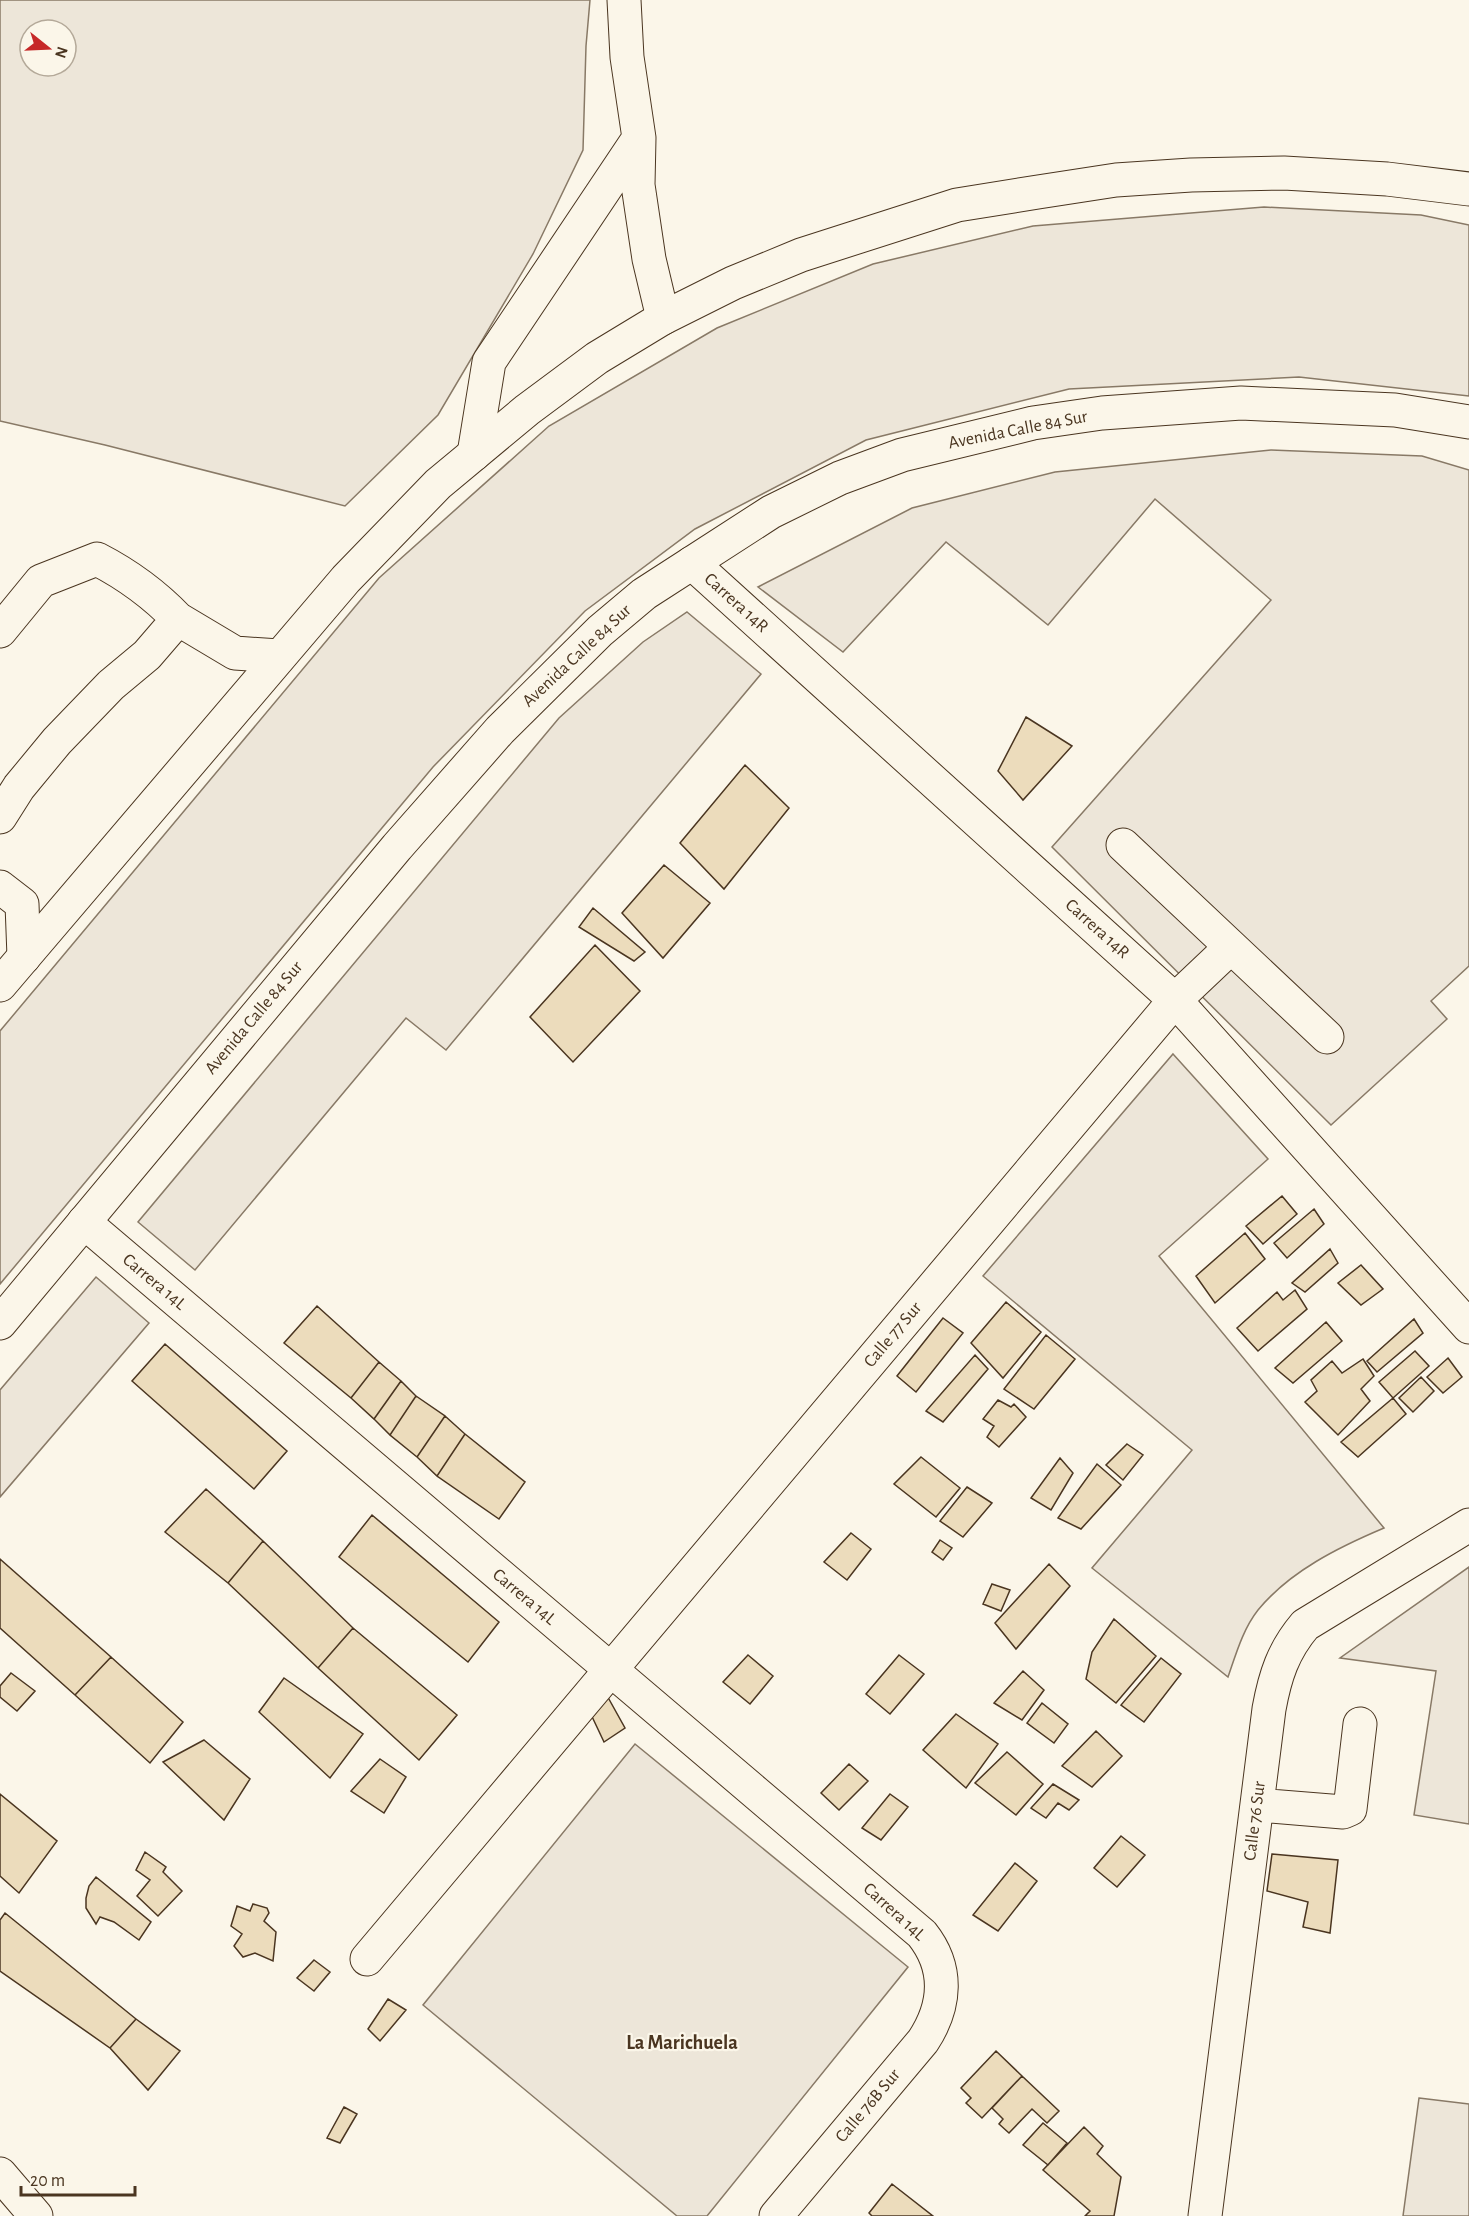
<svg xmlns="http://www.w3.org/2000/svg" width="1469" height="2216" viewBox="0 0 1469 2216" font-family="'Alegreya Sans',sans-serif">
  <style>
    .green { fill: #ede6d9; stroke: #887966; stroke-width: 1.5; fill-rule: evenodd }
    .building { fill: #ecdcbc; stroke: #4a3520; stroke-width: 1.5 }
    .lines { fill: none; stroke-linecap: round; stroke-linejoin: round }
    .minor-casing { stroke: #4a3520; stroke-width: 35 }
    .highway-casing { stroke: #4a3520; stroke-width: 35 }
    .minor { stroke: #fbf6e9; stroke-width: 33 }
    .highway { stroke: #fbf6e9; stroke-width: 33 }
    .labels { text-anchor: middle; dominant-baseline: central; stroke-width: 4.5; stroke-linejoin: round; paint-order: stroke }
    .street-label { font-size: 18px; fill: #4a3520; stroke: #fbf6e9 }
    .neighbourhood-label { font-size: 20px; font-weight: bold; fill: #4a3520; stroke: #fbf6e9 }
  </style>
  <rect width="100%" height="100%" fill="#fbf6e9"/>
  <path class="green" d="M 0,0 L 590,0 L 586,46 L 583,150 L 533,254 L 438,415 L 345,506 L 105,445 L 0,421 ZM 30,30 L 66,30 L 66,66 L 30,66 Z
    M 1264,207 L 1421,215 L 1469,225 L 1469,396 L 1299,377 L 1069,389 L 866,440 L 695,529 L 585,611 L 433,767 L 0,1284 L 0,1031 L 379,578 L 549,426 L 717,328 L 873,264 L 1033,226 Z
    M 1271,450 L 1422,456 L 1469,470 L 1469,966 L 1431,1001 L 1447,1019 L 1331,1125 L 1052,847 L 1271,600 L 1155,499 L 1048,625 L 946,542 L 843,652 L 758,587 L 912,508 L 1055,472 Z
    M 687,612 L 761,674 L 446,1050 L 406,1018 L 195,1270 L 138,1222 L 559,718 L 643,642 Z
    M 1173,1054 L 1268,1159 L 1159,1256 L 1384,1528 C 1339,1547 1290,1571 1258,1610 C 1243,1629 1236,1654 1228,1677 L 1092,1568 L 1192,1450 L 983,1276 Z
    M 96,1277 L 149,1323 L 0,1497 L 0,1390 Z
    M 1469,1567 L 1469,1824 L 1414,1815 L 1436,1671 L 1340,1658 Z
    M 635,1744 L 908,1967 L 707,2216 L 677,2216 L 423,2005 Z
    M 1419,2098 L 1469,2104 L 1469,2216 L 1403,2216 Z"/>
  <path class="building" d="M 1026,717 L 1072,746 L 1023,800 L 998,771 Z
    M 745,765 L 789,808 L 724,889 L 680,843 Z
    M 664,865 L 710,903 L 663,958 L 622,913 Z
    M 593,908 L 645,952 L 634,961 L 579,927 Z
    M 595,945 L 640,991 L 573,1062 L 530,1017 Z
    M 1282,1196 L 1297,1214 L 1263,1244 L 1246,1226 Z
    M 1314,1209 L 1324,1224 L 1287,1258 L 1274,1243 Z
    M 1245,1233 L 1265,1259 L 1215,1303 L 1196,1276 Z
    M 1330,1249 L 1338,1263 L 1305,1292 L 1292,1283 Z
    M 1361,1265 L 1383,1289 L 1361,1305 L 1338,1283 Z
    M 1295,1290 L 1307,1309 L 1258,1351 L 1237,1328 L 1277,1292 L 1283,1300 Z
    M 1006,1302 L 1041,1332 L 1003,1378 L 971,1343 Z
    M 317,1306 L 379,1362 L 351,1398 L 284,1343 Z
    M 943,1318 L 963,1333 L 916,1392 L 897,1376 Z
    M 1414,1319 L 1423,1333 L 1377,1372 L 1367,1361 Z
    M 1326,1322 L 1342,1341 L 1293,1383 L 1275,1368 Z
    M 1046,1335 L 1075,1359 L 1034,1409 L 1004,1389 Z
    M 165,1344 L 287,1451 L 254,1489 L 132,1381 Z
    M 1415,1351 L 1429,1366 L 1393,1398 L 1379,1382 Z
    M 975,1355 L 988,1369 L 943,1422 L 926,1411 Z
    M 1448,1358 L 1462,1377 L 1443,1393 L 1427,1377 Z
    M 1363,1359 L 1374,1376 L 1361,1389 L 1370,1401 L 1338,1435 L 1305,1402 L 1317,1391 L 1311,1380 L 1332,1361 L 1342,1373 Z
    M 379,1362 L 401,1381 L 374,1419 L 351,1398 Z
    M 1421,1377 L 1434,1391 L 1413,1412 L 1399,1398 Z
    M 401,1381 L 416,1396 L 390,1435 L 374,1419 Z
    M 416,1396 L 445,1416 L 417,1457 L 390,1435 Z
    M 1393,1398 L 1406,1414 L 1358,1457 L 1341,1442 Z
    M 998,1400 L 1011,1407 L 1014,1404 L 1026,1417 L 999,1447 L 987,1437 L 994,1426 L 983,1419 Z
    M 445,1416 L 465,1434 L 437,1476 L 417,1457 Z
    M 465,1434 L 525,1482 L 499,1519 L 437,1476 Z
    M 1127,1444 L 1143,1455 L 1123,1480 L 1106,1465 Z
    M 921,1457 L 960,1488 L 936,1517 L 894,1484 Z
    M 1060,1458 L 1073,1473 L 1051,1510 L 1031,1498 Z
    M 1097,1464 L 1121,1485 L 1081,1529 L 1058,1518 Z
    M 967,1487 L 992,1503 L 963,1537 L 940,1521 Z
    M 206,1489 L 263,1541 L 228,1583 L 165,1532 Z
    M 372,1515 L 499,1622 L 468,1662 L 339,1557 Z
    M 851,1533 L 871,1549 L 847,1580 L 824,1562 Z
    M 940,1540 L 952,1548 L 943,1560 L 932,1552 Z
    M 263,1541 L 353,1628 L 318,1668 L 228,1583 Z
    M 0,1559 L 111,1657 L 75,1695 L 0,1628 Z
    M 1049,1564 L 1070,1586 L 1016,1649 L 995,1623 Z
    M 992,1584 L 1010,1590 L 1001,1611 L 983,1604 Z
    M 1114,1619 L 1156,1656 L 1116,1703 L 1086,1679 L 1092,1652 Z
    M 353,1628 L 457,1715 L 419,1760 L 318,1668 Z
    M 748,1655 L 773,1676 L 750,1704 L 723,1682 Z
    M 899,1655 L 924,1674 L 890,1714 L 866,1694 Z
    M 111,1657 L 183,1722 L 150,1763 L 75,1695 Z
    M 1161,1658 L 1181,1674 L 1144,1722 L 1121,1705 Z
    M 1023,1671 L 1044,1690 L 1022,1720 L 994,1703 Z
    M 11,1673 L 35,1691 L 17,1711 L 0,1697 L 0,1686 Z
    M 284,1678 L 363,1734 L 330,1778 L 259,1712 Z
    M 605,1692 L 625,1728 L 604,1742 L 587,1706 Z
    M 1042,1703 L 1068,1724 L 1054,1743 L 1027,1723 Z
    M 956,1714 L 998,1744 L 966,1788 L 923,1750 Z
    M 1096,1731 L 1122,1756 L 1092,1787 L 1062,1766 Z
    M 204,1740 L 250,1779 L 224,1820 L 163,1762 Z
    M 1007,1752 L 1043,1784 L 1016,1815 L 975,1783 Z
    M 380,1759 L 406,1777 L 384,1813 L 351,1791 Z
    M 849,1764 L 868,1781 L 839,1810 L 821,1793 Z
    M 1053,1784 L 1079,1800 L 1069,1810 L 1058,1803 L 1046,1818 L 1031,1808 Z
    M 0,1794 L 57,1841 L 19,1893 L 0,1876 Z
    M 890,1794 L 908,1807 L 881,1840 L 862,1828 Z
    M 1121,1836 L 1145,1855 L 1117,1887 L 1094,1868 Z
    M 145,1852 L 166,1867 L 163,1872 L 182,1891 L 158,1916 L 137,1896 L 150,1880 L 136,1870 Z
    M 1272,1854 L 1338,1860 L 1330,1933 L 1303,1927 L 1308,1902 L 1267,1891 Z
    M 1015,1863 L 1037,1881 L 998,1931 L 973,1915 Z
    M 96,1877 L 151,1922 L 139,1940 L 114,1922 L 100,1917 L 96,1924 L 86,1908 L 86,1898 L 89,1886 Z
    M 253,1904 L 267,1908 L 269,1913 L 264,1921 L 276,1932 L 273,1961 L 255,1953 L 243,1957 L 234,1946 L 242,1934 L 231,1926 L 237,1906 L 250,1911 Z
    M 5,1913 L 136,2019 L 110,2048 L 0,1971 L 0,1920 Z
    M 314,1960 L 330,1972 L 314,1991 L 297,1978 Z
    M 388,1999 L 406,2010 L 380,2041 L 368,2029 Z
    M 136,2019 L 180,2051 L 148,2090 L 110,2048 Z
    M 996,2051 L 1022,2076 L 982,2118 L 966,2103 L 971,2098 L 961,2088 Z
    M 1022,2076 L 1059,2111 L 1047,2123 L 1032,2109 L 1009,2133 L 999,2124 L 1003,2119 L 992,2108 Z
    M 344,2107 L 357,2114 L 340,2143 L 327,2138 Z
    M 1043,2123 L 1067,2143 L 1048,2165 L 1023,2145 Z
    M 1084,2127 L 1103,2146 L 1097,2154 L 1121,2177 L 1114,2216 L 1085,2216 L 1090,2211 L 1043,2170 Z
    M 892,2184 L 933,2216 L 872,2216 L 869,2213 Z"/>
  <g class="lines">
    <g class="minor-casing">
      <path id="minor" d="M 624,0 L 627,57 L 639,138 L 638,185 L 649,259 L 663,318
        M 474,454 L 489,362 L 639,138
        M 692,563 L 1175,1000 L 1469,1327
        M 0,631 L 41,581 L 97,559 C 128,575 154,594 178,619
        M 0,817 L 19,787 L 57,741 L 111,685 L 147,655 L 178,619 L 235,653 L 279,656
        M 1123,845 L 1327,1037
        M 0,887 L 22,904 L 24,957
        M 84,1222 L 922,1934 C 949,1968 946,2006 923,2041 L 776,2216
        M 1257,1805 L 1343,1812 L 1350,1809 L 1360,1724
        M 367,1959 L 1175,1000 L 1231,947
        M 0,2174 L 36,2216
        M 1205,2216 L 1269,1709 C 1275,1676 1283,1651 1305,1625 L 1469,1525"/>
    </g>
    <g class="highway-casing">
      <path id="highway" d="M 0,985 L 346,579 L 438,484 L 527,410 L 597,358 L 663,318 L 733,283 L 801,255 L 957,205 L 1038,192 L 1116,180 L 1191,175 L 1284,173 L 1387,179 L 1469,189
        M 0,1323 L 397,847 L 500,730 L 600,631 L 644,594 L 771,512 L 840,478 L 902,455 L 1033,423 L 1102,413 L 1241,403 L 1395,410 L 1469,422"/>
    </g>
    <use href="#minor" class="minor"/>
    <use href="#highway" class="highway"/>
  </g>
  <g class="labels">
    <g class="street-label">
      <text transform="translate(1018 430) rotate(-11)">Avenida Calle 84 Sur</text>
      <text transform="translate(736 603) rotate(42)">Carrera 14R</text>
      <text transform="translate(577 656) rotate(-43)">Avenida Calle 84 Sur</text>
      <text transform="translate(1097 929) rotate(42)">Carrera 14R</text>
      <text transform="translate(254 1018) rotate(-50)">Avenida Calle 84 Sur</text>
      <text transform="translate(154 1282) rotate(40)">Carrera 14L</text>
      <text transform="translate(893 1335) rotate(-50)">Calle 77 Sur</text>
      <text transform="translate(524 1597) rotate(40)">Carrera 14L</text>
      <text transform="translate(1255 1821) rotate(-83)">Calle 76 Sur</text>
      <text transform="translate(894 1912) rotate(42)">Carrera 14L</text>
      <text transform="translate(868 2106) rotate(-50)">Calle 76B Sur</text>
    </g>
    <g class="neighbourhood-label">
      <text x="682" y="2043">La Marichuela</text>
    </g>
  </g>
  <g transform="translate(48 48) rotate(108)"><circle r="28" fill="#fbf6e9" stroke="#b4a999" stroke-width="1.5"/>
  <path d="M0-4.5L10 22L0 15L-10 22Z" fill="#c62828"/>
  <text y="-9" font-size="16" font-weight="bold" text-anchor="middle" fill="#4a3520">N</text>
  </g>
  <path d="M21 2186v9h114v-9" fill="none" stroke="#4a3520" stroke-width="3"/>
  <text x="30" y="2186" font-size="18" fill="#4a3520" stroke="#fbf6e9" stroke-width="4.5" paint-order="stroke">20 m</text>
</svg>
